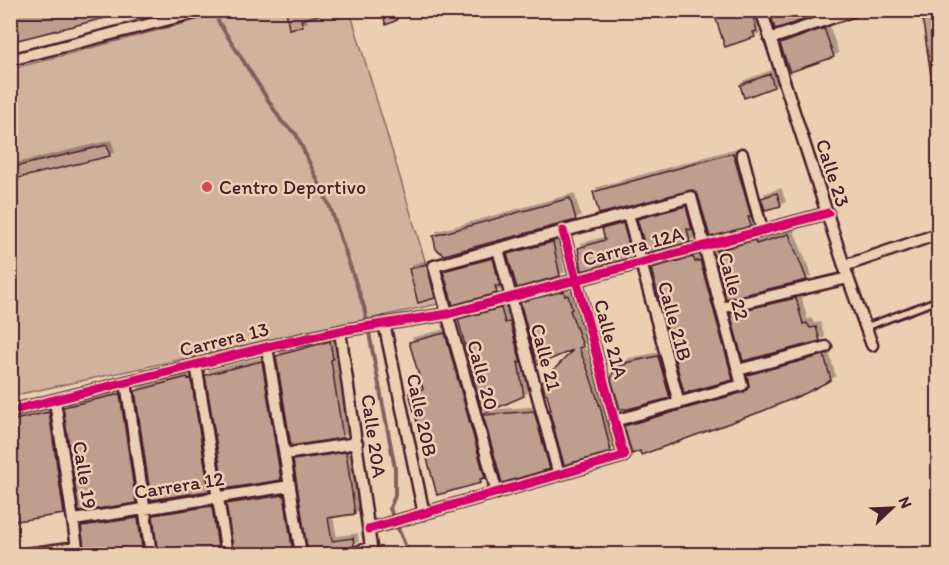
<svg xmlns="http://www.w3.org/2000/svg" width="949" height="565" viewBox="0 0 949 565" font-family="Itim,sans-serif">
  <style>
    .green { fill: #d0b39c; stroke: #8d6964; stroke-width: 1.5 }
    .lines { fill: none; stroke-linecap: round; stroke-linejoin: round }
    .stream { stroke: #845f5c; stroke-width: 4 }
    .building { fill: #be9e8d; stroke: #4a1f2b; stroke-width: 1.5; filter: url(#shadow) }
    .lane-casing { stroke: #4a1f2b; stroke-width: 10 }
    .street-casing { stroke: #4a1f2b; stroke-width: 15 }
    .lane { stroke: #ebcfb2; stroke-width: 5 }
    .street { stroke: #ebcfb2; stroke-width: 10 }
    .cycleway-casing { stroke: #ebcfb2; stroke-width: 13 }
    .cycleway { stroke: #d6006c; stroke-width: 9 }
    .poi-dot { fill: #d1495b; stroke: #ebcfb2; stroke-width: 2 }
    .labels { text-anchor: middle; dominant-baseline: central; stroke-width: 5; stroke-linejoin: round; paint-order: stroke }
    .street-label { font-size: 20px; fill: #4a1f2b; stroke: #ebcfb2 }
    .poi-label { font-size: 20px; fill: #4a1f2b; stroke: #ebcfb2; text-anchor: start }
  </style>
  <defs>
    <filter id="shadow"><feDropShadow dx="4" dy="-4" stdDeviation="0" flood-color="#0004"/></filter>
  </defs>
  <rect width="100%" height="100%" fill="#ebcfb2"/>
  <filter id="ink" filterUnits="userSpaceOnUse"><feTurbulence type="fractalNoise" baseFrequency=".0167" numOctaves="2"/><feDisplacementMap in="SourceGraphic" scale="12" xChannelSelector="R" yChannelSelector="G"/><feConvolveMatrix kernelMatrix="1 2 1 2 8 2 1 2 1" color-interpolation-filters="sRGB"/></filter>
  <g filter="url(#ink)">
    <path class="green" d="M 231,11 L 350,11 L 438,304 L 11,396 L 11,69 Z"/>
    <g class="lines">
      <path class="stream" d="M 218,21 L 282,122 L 296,134 L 330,207 L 364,307 L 395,468 L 395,496 L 390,508 L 393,517
        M 397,526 L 409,554"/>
    </g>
    <path class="building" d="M 10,10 L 120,10 L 121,14 L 10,42 Z
      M 286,10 L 322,10 L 323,14 L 301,20 L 303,26 L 289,29 Z
      M 381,10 L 394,10 L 397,20 L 386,25 Z
      M 713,10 L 751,10 L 757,31 L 753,32 L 755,37 L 725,47 Z
      M 769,10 L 817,10 L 819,15 L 775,29 Z
      M 927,10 L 939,10 L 939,82 L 932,82 L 922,16 L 928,14 Z
      M 824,28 L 834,57 L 790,72 L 780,44 Z
      M 770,74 L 774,87 L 744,98 L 740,85 Z
      M 107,145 L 110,156 L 10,180 L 10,168 Z
      M 733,153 L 751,216 L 748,217 L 751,226 L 710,237 L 698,195 L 692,190 L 599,214 L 593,192 Z
      M 777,193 L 781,206 L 765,210 L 761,198 Z
      M 570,198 L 576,220 L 444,255 L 436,249 L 433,236 Z
      M 686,206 L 692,230 L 687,229 L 690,242 L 647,253 L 637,219 Z
      M 623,223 L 630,249 L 624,250 L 626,259 L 582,271 L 578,248 L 605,240 L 602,229 Z
      M 789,234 L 807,280 L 726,299 L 715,256 L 717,255 L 716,251 L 755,240 L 756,244 Z
      M 553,242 L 560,276 L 517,288 L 507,254 Z
      M 693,257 L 695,262 L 700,260 L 733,380 L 684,393 L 651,268 Z
      M 493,258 L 500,286 L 495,286 L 497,293 L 453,305 L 443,271 Z
      M 427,264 L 435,298 L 418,303 L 409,269 Z
      M 564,291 L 565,296 L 568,295 L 572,309 L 570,310 L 583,346 L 579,348 L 589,373 L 601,410 L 611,452 L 564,465 L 549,410 L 551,410 L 547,394 L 545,393 L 542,382 L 573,350 L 537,365 L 520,302 Z
      M 796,298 L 803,324 L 807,323 L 810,328 L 816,327 L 820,341 L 743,361 L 730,313 Z
      M 501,308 L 505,323 L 510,322 L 521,363 L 518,362 L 524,396 L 483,414 L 458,319 Z
      M 445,333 L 485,478 L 480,479 L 481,483 L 437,495 L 409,393 L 423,389 L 409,342 Z
      M 330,341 L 333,359 L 331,360 L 343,438 L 291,446 L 276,356 Z
      M 824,355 L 831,380 L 806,393 L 763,411 L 641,455 L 640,451 L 632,454 L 624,426 L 744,392 L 749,386 L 747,375 Z
      M 658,356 L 670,398 L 628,409 L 620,409 L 611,379 L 614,368 L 626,364 L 625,363 Z
      M 262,361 L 281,480 L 224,489 L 205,375 Z
      M 187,377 L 188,379 L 191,378 L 209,491 L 151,500 L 135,391 Z
      M 120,394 L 136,503 L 79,512 L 63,407 Z
      M 534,411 L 550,469 L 502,483 L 483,415 Z
      M 49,412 L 64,514 L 10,522 L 10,421 Z
      M 346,452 L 355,514 L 328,518 L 332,541 L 353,538 L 354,545 L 345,551 L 327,555 L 308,555 L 293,460 Z
      M 284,495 L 293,553 L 234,555 L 226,504 Z
      M 212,506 L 219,555 L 158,555 L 153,515 Z
      M 138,518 L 143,555 L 85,555 L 81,526 Z"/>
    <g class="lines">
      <g class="lane-casing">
        <path id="lane" d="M 866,327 L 938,300"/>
      </g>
      <g class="street-casing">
        <path id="street" d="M 761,10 L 848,278 L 872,345
          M 770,39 L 855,10
          M 10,60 L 205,10
          M 742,154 L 762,230
          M 628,214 L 679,403
          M 498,249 L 559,475
          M 844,266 L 938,234
          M 721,308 L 848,278
          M 384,323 L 424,514
          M 340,331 L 371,547 L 352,554
          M 267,347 L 301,554
          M 196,364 L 227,554
          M 738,370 L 826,347
          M 126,382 L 151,554
          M 55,401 L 78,554
          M 10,411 L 267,347 L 345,330 L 448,314 L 828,213
          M 285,454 L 357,443
          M 497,493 L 434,266 L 691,197 L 742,385 L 614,421
          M 74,520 L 290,486
          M 369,529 L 624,456 L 563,231
          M 27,554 L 77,547"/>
      </g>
      <use href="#lane" class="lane"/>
      <use href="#street" class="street"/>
      <g class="cycleway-casing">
        <path id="cycleway" d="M 10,411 L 267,347 L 345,330 L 448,314 L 828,213
          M 369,529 L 624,456 L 563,231"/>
      </g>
      <use href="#cycleway" class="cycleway"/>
    </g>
  </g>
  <circle class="poi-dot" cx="207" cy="187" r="6"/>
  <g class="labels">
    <g class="street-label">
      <text transform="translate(833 173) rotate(72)">Calle 23</text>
      <text transform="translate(633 246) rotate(-15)">Carrera 12A</text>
      <text transform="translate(734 286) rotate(75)">Calle 22</text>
      <text transform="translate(675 321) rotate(75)">Calle 21B</text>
      <text transform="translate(224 339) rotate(-14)">Carrera 13</text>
      <text transform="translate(611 339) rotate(75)">Calle 21A</text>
      <text transform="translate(546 357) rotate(75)">Calle 21</text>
      <text transform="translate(483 375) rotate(75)">Calle 20</text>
      <text transform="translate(422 415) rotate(78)">Calle 20B</text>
      <text transform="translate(374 436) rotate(82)">Calle 20A</text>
      <text transform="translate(85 475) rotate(81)">Calle 19</text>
      <text transform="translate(179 485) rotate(-9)">Carrera 12</text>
    </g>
    <g class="poi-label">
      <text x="219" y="187">Centro Deportivo</text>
    </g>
  </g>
  <rect width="949" height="565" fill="none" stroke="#ebcfb2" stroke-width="36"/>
  <rect x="18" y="18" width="913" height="529" fill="none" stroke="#4a1f2b" stroke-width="2" filter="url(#ink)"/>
  <g transform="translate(892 508) rotate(67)" stroke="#ebcfb2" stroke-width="4.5" paint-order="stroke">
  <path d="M0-4.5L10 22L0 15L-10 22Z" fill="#4a1f2b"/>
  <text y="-9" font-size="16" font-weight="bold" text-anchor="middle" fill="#4a1f2b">N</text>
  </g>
</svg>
